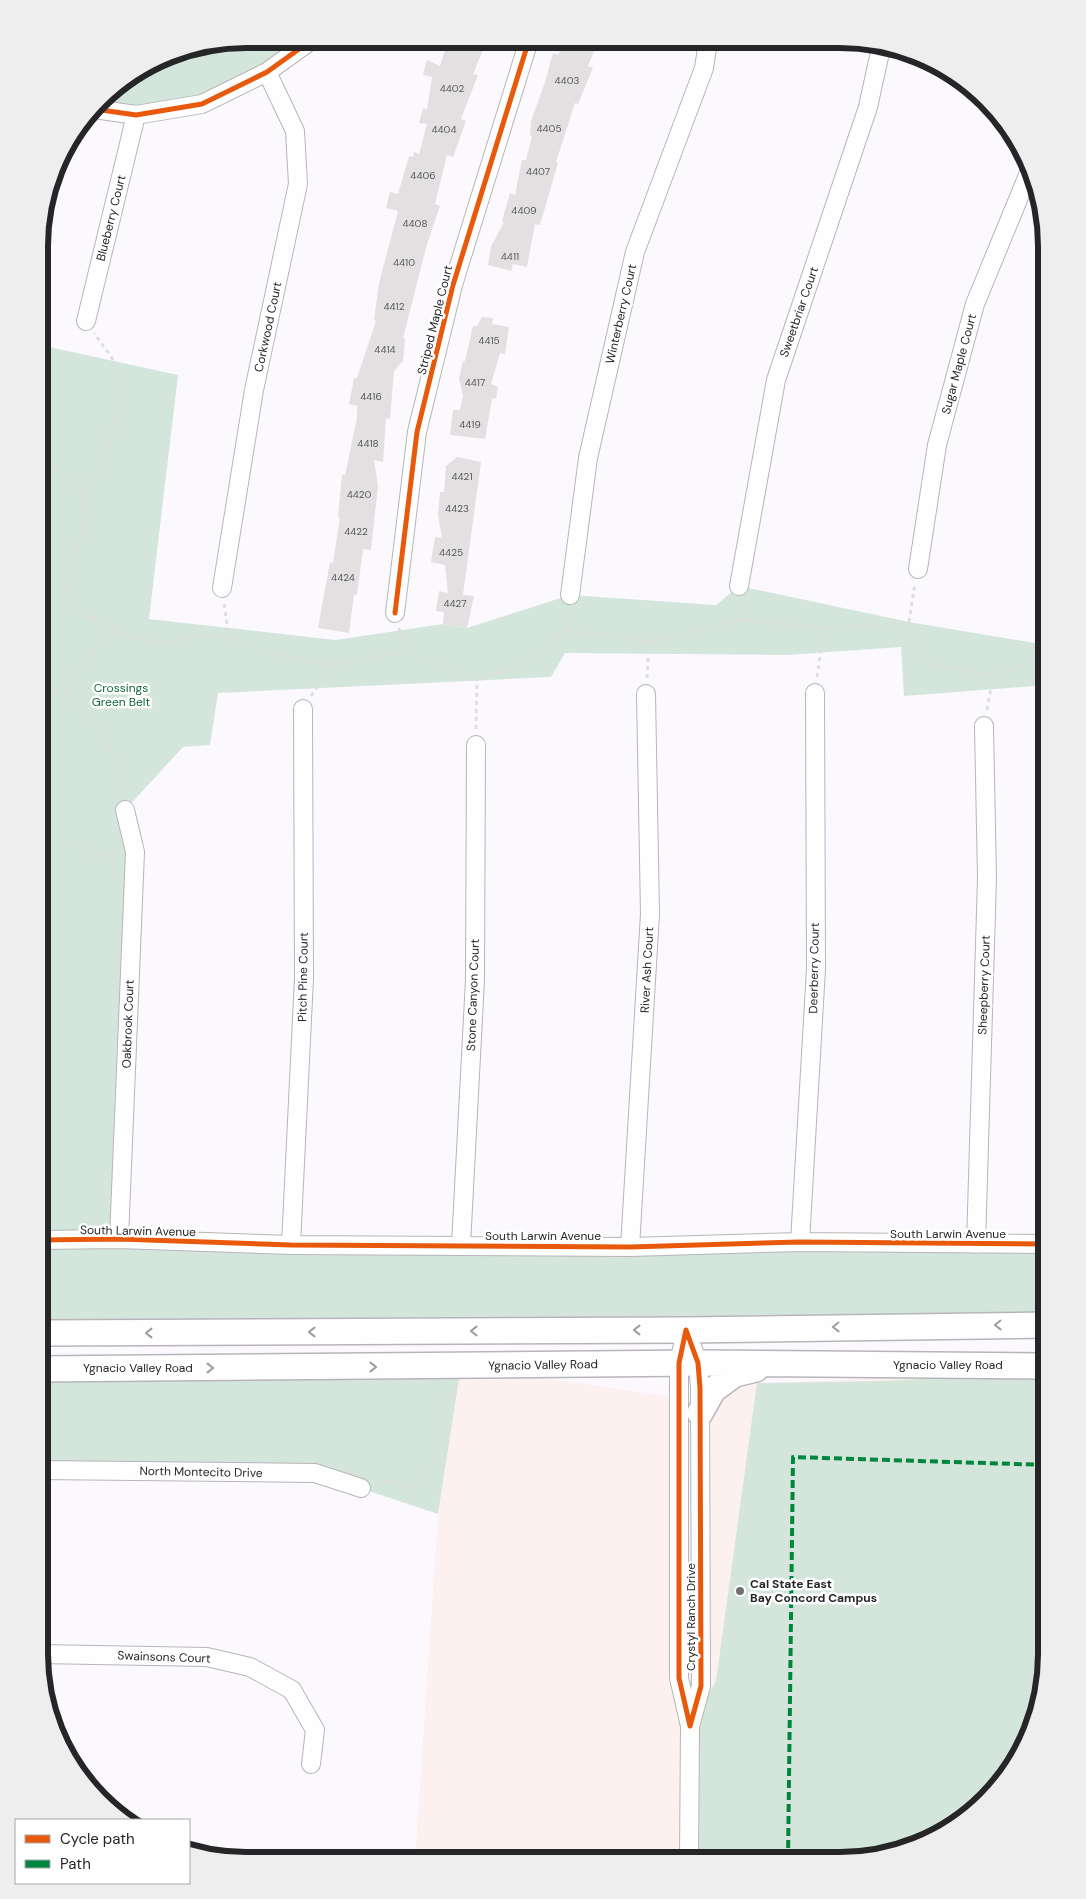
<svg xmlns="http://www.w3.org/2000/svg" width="1086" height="1899" viewBox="0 0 1086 1899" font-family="'DM Sans',sans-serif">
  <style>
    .education { fill: #fdf1f0 }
    .green { fill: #d4e6dc }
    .building { fill: #e2e0e1 }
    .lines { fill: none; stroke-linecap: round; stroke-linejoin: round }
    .minor-casing { stroke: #b7b5b9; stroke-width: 20 }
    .highway-casing { stroke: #b7b5b9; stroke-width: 28 }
    .path { stroke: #dededf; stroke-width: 3; stroke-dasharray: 4 4; stroke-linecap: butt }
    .minor { stroke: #fefeff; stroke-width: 18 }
    .highway { stroke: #fefeff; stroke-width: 25 }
    .quiet { stroke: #00873e; stroke-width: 4; stroke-dasharray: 8 4; stroke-linecap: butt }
    .cycleway-casing { stroke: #fff; stroke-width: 8 }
    .cycleway { stroke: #e8590c; stroke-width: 5 }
    .oneway { stroke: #9d9c9e }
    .poi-dot { fill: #716f73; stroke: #fff; stroke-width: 2 }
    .labels { text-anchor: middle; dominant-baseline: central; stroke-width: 5; stroke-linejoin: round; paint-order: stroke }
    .number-label { font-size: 10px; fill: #585759 }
    .street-label { font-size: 12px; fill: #262528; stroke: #fff }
    .park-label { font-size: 12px; fill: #0f663c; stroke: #fff }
    .poi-label { font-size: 12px; font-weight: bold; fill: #262528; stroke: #fff; text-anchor: start }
    .rim { fill: none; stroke: #262528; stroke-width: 6 }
  </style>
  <rect width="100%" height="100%" fill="#fbf9fe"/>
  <path class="education" d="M 461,1366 L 688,1399 L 747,1384 L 1047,1371 L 1047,1667 L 1004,1780 L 966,1818 L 907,1849 L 840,1860 L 415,1859 L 438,1514 Z"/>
  <path class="green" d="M 246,39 L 313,39 L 202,104 L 94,109 L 109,90 L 167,54 Z
    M 40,345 L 178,375 L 149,619 L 335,640 L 443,624 L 467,628 L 570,595 L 716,605 L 739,586 L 909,622 L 1047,645 L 1047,685 L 904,696 L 901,647 L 787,655 L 565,653 L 551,677 L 218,693 L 210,745 L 183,747 L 125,810 L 135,852 L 119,1239 L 1047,1244 L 1047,1325 L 39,1333 Z
    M 461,1366 L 438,1514 L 315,1473 L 39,1470 L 39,1369 Z
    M 1047,1372 L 1047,1667 L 1032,1732 L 1004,1780 L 966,1818 L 907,1849 L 840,1860 L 689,1860 L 690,1726 L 716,1681 L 757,1383 L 883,1381 Z"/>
  <path class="building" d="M 448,40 L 487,40 L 473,74 L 478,75 L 461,119 L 466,121 L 453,157 L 447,155 L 435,204 L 440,206 L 427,244 L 403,338 L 405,338 L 403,361 L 394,371 L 390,419 L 386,418 L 383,462 L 374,460 L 378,486 L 371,550 L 363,549 L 357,595 L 354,594 L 349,633 L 318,628 L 330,562 L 333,563 L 340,517 L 338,517 L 342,475 L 345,475 L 357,418 L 357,406 L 349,404 L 354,378 L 357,378 L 376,321 L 374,320 L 379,283 L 398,211 L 386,208 L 390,192 L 398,194 L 409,156 L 413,157 L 414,152 L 419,154 L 427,124 L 419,123 L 423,108 L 427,109 L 432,77 L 423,75 L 427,60 L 440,66 Z
    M 564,41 L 598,41 L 588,66 L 593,68 L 578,104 L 575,103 L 556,162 L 558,163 L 540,225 L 535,224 L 527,267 L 513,264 L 511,271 L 488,265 L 491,247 L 504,222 L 502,221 L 510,193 L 515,195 L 522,160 L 526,160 L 532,136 L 530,135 L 531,121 L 544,85 L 553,53 L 558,55 Z
    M 482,317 L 493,318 L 492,324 L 509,327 L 505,354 L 500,353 L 491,384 L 498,387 L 496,398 L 492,399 L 485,439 L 450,435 L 453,410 L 460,410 L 463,396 L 459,379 L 463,361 L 465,361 L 473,326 L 477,326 Z
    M 457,457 L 481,462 L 463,595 L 474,596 L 467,628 L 443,624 L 444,612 L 436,611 L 439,591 L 448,593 L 445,565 L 431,562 L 435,537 L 442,538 L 438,515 L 440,492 L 444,492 L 446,466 Z"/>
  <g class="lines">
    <g class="minor-casing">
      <path id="minor" d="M 94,109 L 136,115 L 202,104 L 267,72 L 313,39
        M 86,321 L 136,115
        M 918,569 L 937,445 L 975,304 L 1031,168
        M 739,586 L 776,380 L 868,107 L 882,43
        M 222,588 L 254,390 L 298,184 L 295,131 L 267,72
        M 570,595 L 588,458 L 635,252 L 704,68 L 708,42
        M 395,613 L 417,432 L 453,285 L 529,40
        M 119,1239 L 135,852 L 125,810
        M 39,1240 L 119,1239 L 291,1245 L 630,1247 L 800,1242 L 1047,1244
        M 800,1242 L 816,969 L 815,693
        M 976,1244 L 987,878 L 984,726
        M 291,1245 L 304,978 L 303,709
        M 461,1245 L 475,980 L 476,745
        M 630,1247 L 650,914 L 646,694
        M 686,1330 L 698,1363 L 700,1388 L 701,1686 L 690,1726 L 679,1678 L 679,1363 Z
        M 39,1470 L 315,1473 L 361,1488
        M 39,1654 L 207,1657 L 250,1667 L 292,1690 L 315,1730 L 311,1764
        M 689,1860 L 690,1726"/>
    </g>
    <g class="highway-casing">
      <path id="highway" d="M 39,1333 L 686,1330 L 1047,1325
        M 39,1369 L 698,1363 L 1047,1366
        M 700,1413 L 713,1390 L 735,1374 L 756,1369"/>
    </g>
    <path class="path" d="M 40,467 L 48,465 L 64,472 L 80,490 L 84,515 L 80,538 L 70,565 L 66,592 L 79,612 L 111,625 L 115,633
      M 80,490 C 88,487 94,483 98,476 C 114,452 116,397 119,368 L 94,333
      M 740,600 L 740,620
      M 224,604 L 229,638 L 274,655 L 332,665 L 405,651 L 477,680 L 526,664 L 568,630 L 649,642 L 740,620 L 824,628 L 909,622 L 921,662 L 993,676 L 1047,657
      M 909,622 L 915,583
      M 399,628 L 405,651
      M 568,630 L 569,611
      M 817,677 L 824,628
      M 647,678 L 649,642
      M 65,691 L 86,658 L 115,633 L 164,643 L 206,635 L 229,638
      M 40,692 L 65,691 L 97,724 L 113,755 L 122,795
      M 311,696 L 332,665
      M 987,710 L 993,676
      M 476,729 L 477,680
      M 73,845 L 81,845 L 97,857 L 119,854
      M 377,1484 L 390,1480 C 393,1482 397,1486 401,1487 C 418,1492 432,1475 435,1460 L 439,1402 C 441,1394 447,1394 455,1393 L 455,1384"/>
    <use href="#minor" class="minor"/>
    <use href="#highway" class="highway"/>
    <path class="quiet" d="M 788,1860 L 793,1457 L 1047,1465"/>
    <g class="cycleway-casing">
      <path id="cycleway" d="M 94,109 L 136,115 L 202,104 L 267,72 L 313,39
        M 395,613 L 417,432 L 453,285 L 529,40
        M 39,1240 L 119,1239 L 291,1245 L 630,1247 L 800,1242 L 1047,1244
        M 686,1330 L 698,1363 L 700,1388 L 701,1686 L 690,1726 L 679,1678 L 679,1363 Z"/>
    </g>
    <use href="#cycleway" class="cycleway"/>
  </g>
  <defs><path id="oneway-chevron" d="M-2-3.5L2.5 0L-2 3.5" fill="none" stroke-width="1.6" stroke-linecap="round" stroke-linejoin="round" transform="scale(1.25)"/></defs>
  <g class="oneway">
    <use href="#oneway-chevron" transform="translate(998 1325) rotate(179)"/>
    <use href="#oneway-chevron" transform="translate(836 1327) rotate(179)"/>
    <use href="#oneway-chevron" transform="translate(637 1330) rotate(180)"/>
    <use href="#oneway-chevron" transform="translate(474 1331) rotate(180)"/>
    <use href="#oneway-chevron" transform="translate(312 1332) rotate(180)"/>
    <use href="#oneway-chevron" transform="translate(149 1333) rotate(180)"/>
    <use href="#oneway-chevron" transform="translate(373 1367)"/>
    <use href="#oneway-chevron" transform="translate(210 1368)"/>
  </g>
  <circle class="poi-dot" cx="740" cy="1591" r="5"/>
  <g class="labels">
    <g class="number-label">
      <text x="567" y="80">4403</text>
      <text x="452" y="88">4402</text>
      <text x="549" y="128">4405</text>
      <text x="444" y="129">4404</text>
      <text x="538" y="171">4407</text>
      <text x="423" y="175">4406</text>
      <text x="524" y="210">4409</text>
      <text x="415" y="223">4408</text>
      <text x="510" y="256">4411</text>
      <text x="404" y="262">4410</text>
      <text x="394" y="306">4412</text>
      <text x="489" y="340">4415</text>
      <text x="385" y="349">4414</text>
      <text x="475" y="382">4417</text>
      <text x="371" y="396">4416</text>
      <text x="470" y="424">4419</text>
      <text x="368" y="443">4418</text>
      <text x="462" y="476">4421</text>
      <text x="359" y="494">4420</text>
      <text x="457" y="508">4423</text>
      <text x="356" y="531">4422</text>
      <text x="451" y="552">4425</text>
      <text x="343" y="577">4424</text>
      <text x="455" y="603">4427</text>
    </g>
    <g class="street-label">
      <text transform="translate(111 218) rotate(-76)">Blueberry Court</text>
      <text transform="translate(799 312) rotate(-71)">Sweetbriar Court</text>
      <text transform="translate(621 314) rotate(-77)">Winterberry Court</text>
      <text transform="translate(435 320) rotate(-76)">Striped Maple Court</text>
      <text transform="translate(268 327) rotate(-78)">Corkwood Court</text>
      <text transform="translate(959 364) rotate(-75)">Sugar Maple Court</text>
      <text transform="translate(814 968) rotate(-89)">Deerberry Court</text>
      <text transform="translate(647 970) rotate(-87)">River Ash Court</text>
      <text transform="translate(303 977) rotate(-89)">Pitch Pine Court</text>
      <text transform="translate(984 985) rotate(-88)">Sheepberry Court</text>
      <text transform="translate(473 995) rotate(-88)">Stone Canyon Court</text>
      <text transform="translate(128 1024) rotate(-88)">Oakbrook Court</text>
      <text transform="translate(138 1231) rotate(1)">South Larwin Avenue</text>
      <text x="948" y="1234">South Larwin Avenue</text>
      <text x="543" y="1236">South Larwin Avenue</text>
      <text transform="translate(543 1365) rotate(-1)">Ygnacio Valley Road</text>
      <text x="948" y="1365">Ygnacio Valley Road</text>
      <text x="138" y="1368">Ygnacio Valley Road</text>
      <text transform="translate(201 1472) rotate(1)">North Montecito Drive</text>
      <text transform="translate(691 1617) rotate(-90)">Crystyl Ranch Drive</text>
      <text transform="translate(164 1657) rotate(2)">Swainsons Court</text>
    </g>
    <g class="park-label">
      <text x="121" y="688">Crossings<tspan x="121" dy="14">Green Belt</tspan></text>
    </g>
    <g class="poi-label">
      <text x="750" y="1584">Cal State East<tspan x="750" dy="14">Bay Concord Campus</tspan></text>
    </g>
  </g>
  <path d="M0 0H1086V1899H0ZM246 48H840A198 198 0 0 1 1038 246V1654A198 198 0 0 1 840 1852H246A198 198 0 0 1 48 1654V246A198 198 0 0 1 246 48Z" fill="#eee" fill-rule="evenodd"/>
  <path class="rim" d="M246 48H840A198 198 0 0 1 1038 246V1654A198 198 0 0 1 840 1852H246A198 198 0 0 1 48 1654V246A198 198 0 0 1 246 48Z"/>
  <rect x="15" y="1819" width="175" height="65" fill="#ffffff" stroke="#a8a8a9"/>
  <rect x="25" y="1835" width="25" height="8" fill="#e8590c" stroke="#a8a8a9"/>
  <text x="60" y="1844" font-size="15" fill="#262528">Cycle path</text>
  <rect x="25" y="1860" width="25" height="8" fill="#00873e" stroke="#a8a8a9"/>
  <text x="60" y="1869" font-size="15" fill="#262528">Path</text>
</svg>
